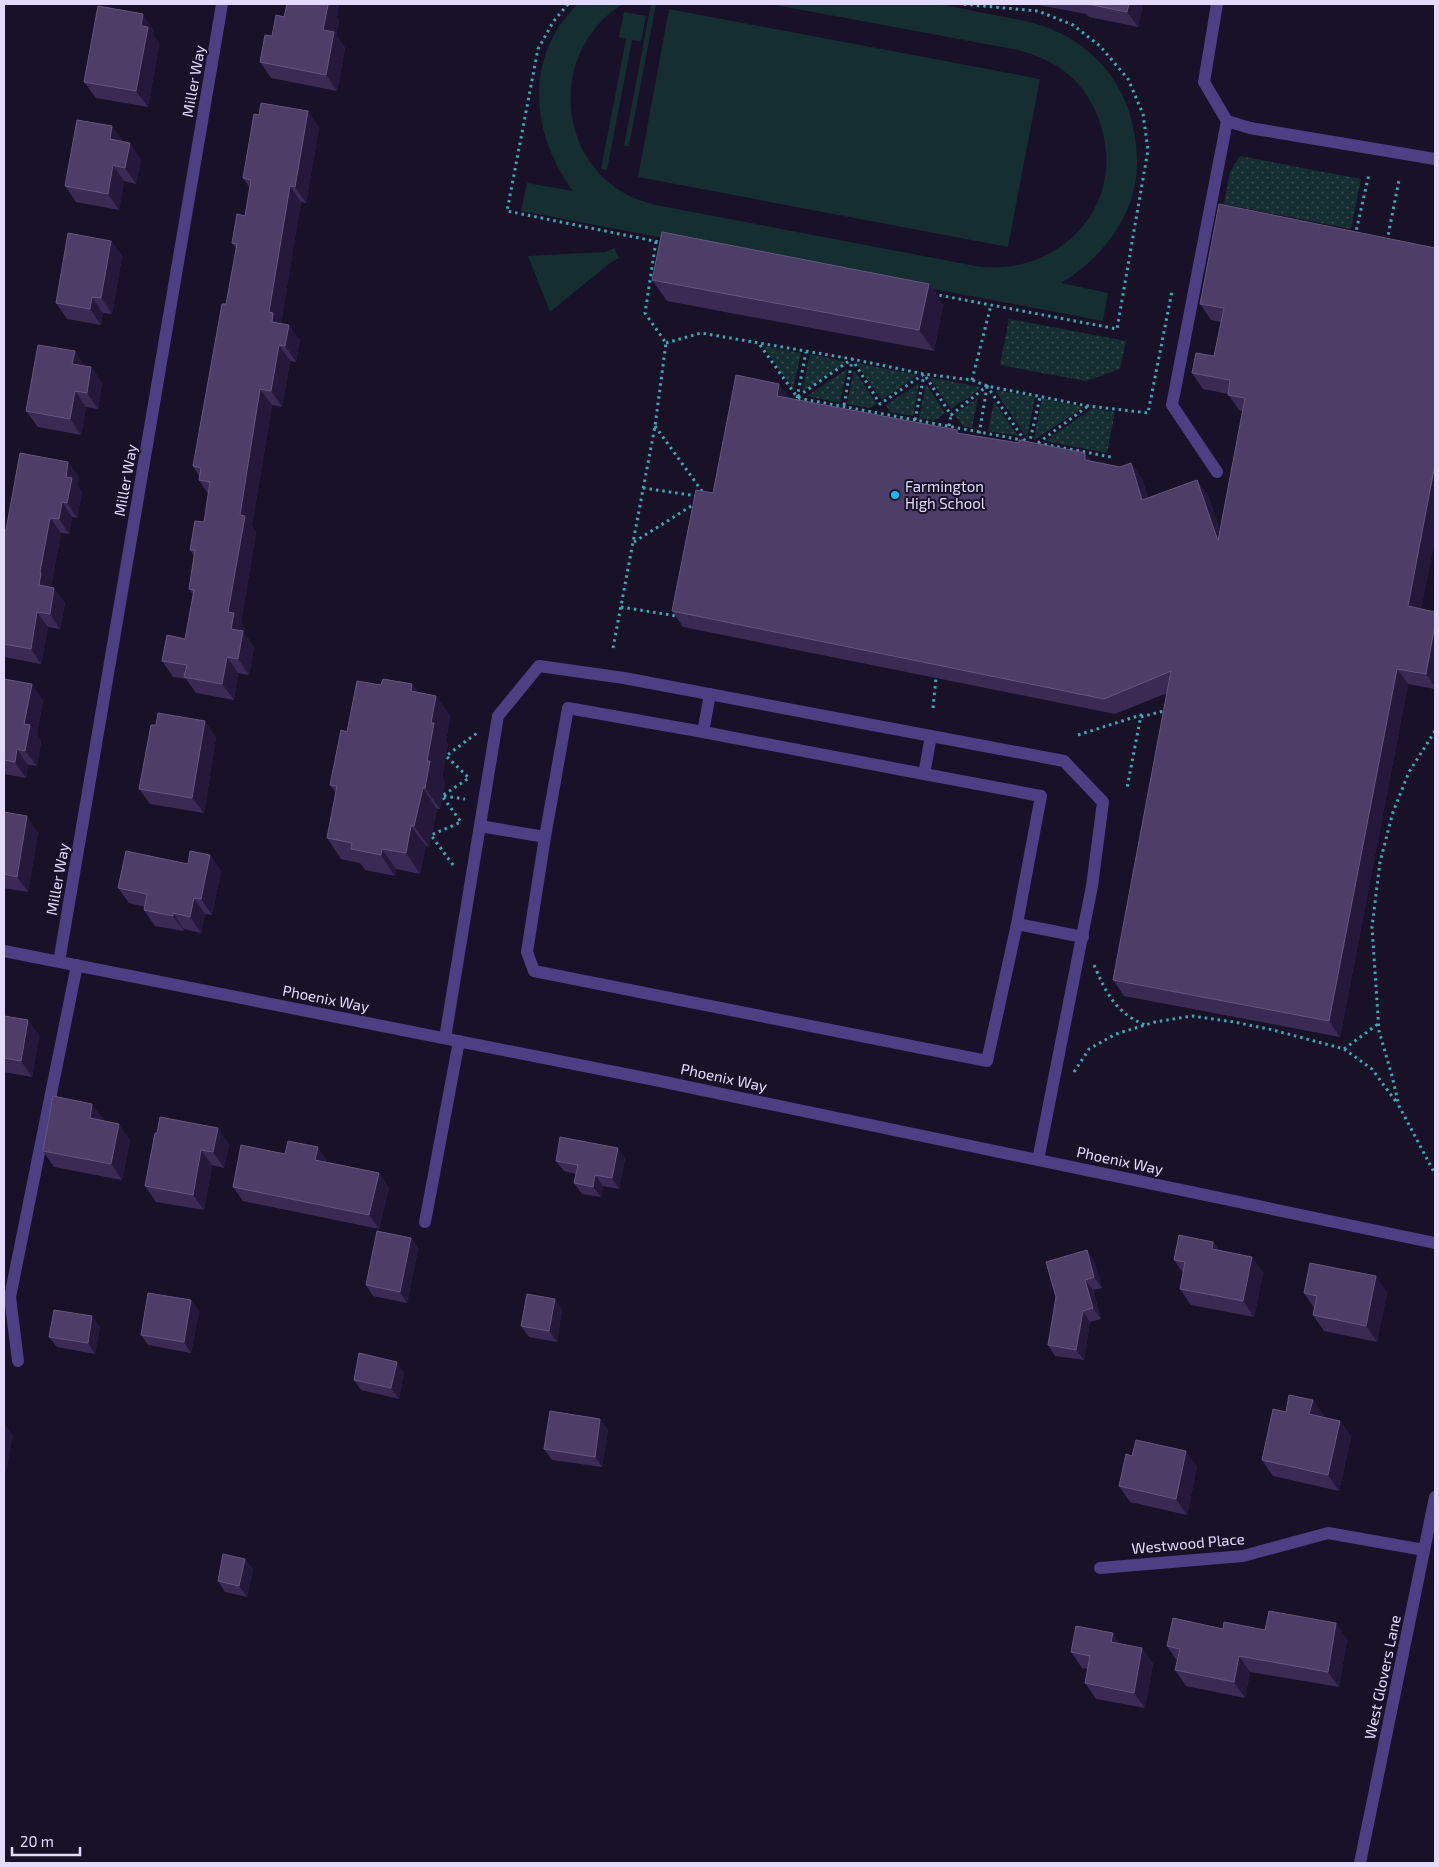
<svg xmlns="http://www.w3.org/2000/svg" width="1439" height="1867" viewBox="0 0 1439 1867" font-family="'Exo 2',sans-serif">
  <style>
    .grass { fill: url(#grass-dots) }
    .garden { fill: #152e31 }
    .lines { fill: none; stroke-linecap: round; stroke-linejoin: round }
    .path { stroke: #37aab4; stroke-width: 3; stroke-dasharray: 2.5 4; stroke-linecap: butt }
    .minor { stroke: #4c3f84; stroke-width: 12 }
    .wall { fill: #3a2b55 }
    .shaded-wall { fill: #25193b }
    .building { fill: #4c3e67; stroke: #64567e }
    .poi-dot { fill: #11bcf2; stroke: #181128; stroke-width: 2 }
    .labels { text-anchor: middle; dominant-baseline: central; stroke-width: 4; stroke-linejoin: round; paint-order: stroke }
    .street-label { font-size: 15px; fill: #e3dafd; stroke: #181128 }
    .poi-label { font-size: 15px; fill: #e3dafd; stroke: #181128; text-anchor: start }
  </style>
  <defs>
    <pattern id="grass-dots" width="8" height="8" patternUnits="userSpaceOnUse" patternTransform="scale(1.25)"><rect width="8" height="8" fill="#152e31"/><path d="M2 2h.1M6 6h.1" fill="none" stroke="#374c50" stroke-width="1.8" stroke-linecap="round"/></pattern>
  </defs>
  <rect width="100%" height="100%" fill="#181128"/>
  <path class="grass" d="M 1240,156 L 1361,179 L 1351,229 L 1224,204 L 1230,172 Z
    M 1009,319 L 1126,341 L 1120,369 L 1086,381 L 1000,365 Z
    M 763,346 L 801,353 L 793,389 Z
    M 810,354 L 846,362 L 802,392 Z
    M 856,363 L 918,375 L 882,400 Z
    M 847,369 L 840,403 L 807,396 Z
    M 854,370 L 877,404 L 870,408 L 847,404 Z
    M 929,377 L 980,387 L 979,390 L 951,409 Z
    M 919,383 L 913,416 L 890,412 L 886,405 Z
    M 926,384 L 945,413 L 934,421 L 919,418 Z
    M 996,390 L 1035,397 L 1027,438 L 996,392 Z
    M 978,398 L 972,428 L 963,426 L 954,414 Z
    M 1042,398 L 1084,407 L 1034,440 Z
    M 994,401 L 1018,436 L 988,431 Z
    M 1093,408 L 1115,412 L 1107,453 L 1045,441 Z"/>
  <path class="garden" d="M 577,4 L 624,4 C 608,12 596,26 587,40 C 558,86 568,151 611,184 C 624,195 640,201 656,205 L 981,267 C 1061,274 1126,206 1101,126 C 1095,106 1084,88 1069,75 C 1054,62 1036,55 1018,50 L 770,4 C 808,4 846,4 884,4 C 901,4 919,2 937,4 C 954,6 972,11 989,14 C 1010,18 1031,21 1051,29 C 1107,52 1136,101 1137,160 C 1138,213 1104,257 1061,283 L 1108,293 L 1103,321 L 521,211 L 527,183 L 573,191 C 540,146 526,86 554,35 C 560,23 569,14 577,4 Z
    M 651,4 L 656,4 L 629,146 L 624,146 Z
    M 669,9 L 1040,79 L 1008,247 L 638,177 Z
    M 624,12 L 646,16 L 641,41 L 632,40 L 607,170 L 601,169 L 626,39 L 619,37 Z
    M 614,248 L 619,258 L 610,263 L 550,312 L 528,256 L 605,252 Z"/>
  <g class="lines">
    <path class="path" d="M 568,4 L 553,22 L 538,49 L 507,211 L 664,243
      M 1355,236 L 1369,174
      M 1387,241 L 1399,180
      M 933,294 L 1117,329 L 1148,150 L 1143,114 L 1128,79 L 1100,46 L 1073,25 L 1038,11 L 961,4
      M 666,343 L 701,333 L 852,359 L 924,374 L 972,380 L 987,386 L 1088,406 L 1148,413 L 1172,291
      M 760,345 L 797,397 L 852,359 L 880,404 L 924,374 L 951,415 L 987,386 L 1025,441
      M 972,380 L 991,305
      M 797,398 L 806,352
      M 798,398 L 1022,440
      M 844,405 L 852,360
      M 915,420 L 924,375
      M 655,426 L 704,494
      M 949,426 L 951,415
      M 978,440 L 987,387
      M 1038,443 L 1111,457
      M 1038,443 L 1088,406
      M 1029,445 L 1040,397
      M 643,488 L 697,496
      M 634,542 L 696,503
      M 621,607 L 677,616
      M 613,648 L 655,426 L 666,343 L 645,313 L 656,241
      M 933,708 L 936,678
      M 1141,717 L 1167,710
      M 1435,731 L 1409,772 L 1393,812 L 1380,862 L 1372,927 L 1379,1031 L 1392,1076 L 1399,1106 L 1435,1174
      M 1078,735 L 1141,715 L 1127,788
      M 444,796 L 465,799
      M 453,865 L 431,835 L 461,822 L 442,796 L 469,778 L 446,756 L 477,733
      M 1094,965 C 1106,993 1116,1013 1145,1025
      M 1344,1049 L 1378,1024
      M 1074,1072 L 1089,1049 L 1116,1034 L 1155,1022 L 1192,1016 L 1234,1022 L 1273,1030 L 1344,1049 L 1372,1069 L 1397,1103"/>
    <path class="minor" d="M 1217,4 L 1204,82 L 1227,121 L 1250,128 L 1435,159
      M 1217,472 L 1172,405 L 1227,121
      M 710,694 L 703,732 L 924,774 L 931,736
      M 924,774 L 1041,796 L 1017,924
      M 480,826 L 545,837 L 527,952 L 534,971 L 987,1061 L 1017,924 L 1083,937
      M 545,837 L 568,708 L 703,732
      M 4,951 L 655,1080 L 1435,1243
      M 59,962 L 222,4
      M 445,1038 L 498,716 L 539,666 L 624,678 L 1064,761 L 1103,802 L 1092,886 L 1038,1160
      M 425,1222 L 459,1041
      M 18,1361 L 10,1297 L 77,965
      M 1100,1568 L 1243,1556 L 1328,1533 L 1424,1550
      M 1360,1863 L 1435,1497"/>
  </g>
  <path class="wall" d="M 287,4 L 339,4 L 337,17 L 339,20 L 336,35 L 345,48 L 337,91 L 271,78 L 260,62 L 272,36 L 284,17 Z
    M 1033,4 L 1143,4 L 1138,27 L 1089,17 L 1086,14 Z
    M 154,30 L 153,35 L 159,43 L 148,107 L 96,98 L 84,82 Z
    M 112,126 L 123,142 L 141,159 L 136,184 L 124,181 L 119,210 L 76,202 L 65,186 Z
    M 319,127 L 306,203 L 301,202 L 281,323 L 300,340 L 296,362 L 290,361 L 282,407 L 272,405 L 252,525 L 256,532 L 241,622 L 245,629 L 244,633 L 254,647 L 249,675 L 238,673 L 234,700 L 196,693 L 186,679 L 173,677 L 162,661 L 185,639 L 193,595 L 189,589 L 194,556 L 190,550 L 204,522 L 208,494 L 199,480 L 199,476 L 193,466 L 226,304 L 236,249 L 232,243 L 245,216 L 250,188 L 243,178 Z
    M 111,241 L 122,256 L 112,314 L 103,313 L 101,325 L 67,319 L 56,303 Z
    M 1435,248 L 1435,537 L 1421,609 L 1435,612 L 1435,689 L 1408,684 L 1340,1037 L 1124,996 L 1113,980 L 1167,693 L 1115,714 L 683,627 L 672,611 L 713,493 L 789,398 L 957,430 L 959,433 L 1019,443 L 1085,453 L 1091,461 L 1120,467 L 1131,463 L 1142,479 L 1148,498 L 1197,480 L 1208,496 L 1220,530 L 1243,411 L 1239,410 L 1228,394 L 1203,389 L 1192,373 L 1214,356 L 1221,322 L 1211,320 L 1200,304 Z
    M 652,280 L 929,284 L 943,305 L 934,351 L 667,301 Z
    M 85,366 L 91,367 L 102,383 L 98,409 L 86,407 L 81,435 L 38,427 L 26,411 Z
    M 68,462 L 79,478 L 77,485 L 82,493 L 77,518 L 72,517 L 69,534 L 61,533 L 51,586 L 65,603 L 60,629 L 48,627 L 41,664 L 4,657 L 4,530 L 6,530 Z
    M 4,679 L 43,700 L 37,734 L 41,741 L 37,766 L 28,765 L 26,778 L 4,774 Z
    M 418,692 L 436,696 L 450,716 L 446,741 L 448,744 L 442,778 L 445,782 L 440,809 L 437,809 L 429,847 L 426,846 L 420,874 L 396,869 L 395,876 L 365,870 L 360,863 L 341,859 L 327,838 L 336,793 L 330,785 L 347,732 Z
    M 216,737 L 204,813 L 150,804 L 139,789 Z
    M 4,812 L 38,832 L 28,892 L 4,888 Z
    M 210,855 L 221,871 L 212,915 L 205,914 L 201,933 L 184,929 L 184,931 L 155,926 L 144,910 L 145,907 L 129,903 L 118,888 L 188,864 Z
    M 4,1016 L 39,1035 L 32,1077 L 4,1072 Z
    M 104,1119 L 103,1121 L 130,1140 L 122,1180 L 54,1167 L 43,1151 Z
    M 157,1133 L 229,1144 L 224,1168 L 212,1165 L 204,1210 L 156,1202 L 145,1186 Z
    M 285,1154 L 328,1162 L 379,1173 L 389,1188 L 379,1229 L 243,1201 L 233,1187 Z
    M 625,1158 L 619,1189 L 603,1186 L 601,1197 L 582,1194 L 574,1183 L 576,1174 L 564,1171 L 556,1161 Z
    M 411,1238 L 418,1249 L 407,1303 L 373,1296 L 366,1285 Z
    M 1213,1242 L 1219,1250 L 1252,1257 L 1263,1273 L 1254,1317 L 1191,1305 L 1180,1289 L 1183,1273 L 1174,1260 Z
    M 1087,1250 L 1094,1261 L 1102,1288 L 1093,1290 L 1101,1319 L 1090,1322 L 1084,1360 L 1055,1356 L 1048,1345 L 1056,1297 Z
    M 1387,1292 L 1377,1342 L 1324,1331 L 1313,1315 L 1314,1308 L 1304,1293 Z
    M 191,1300 L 199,1311 L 191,1353 L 148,1345 L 141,1335 Z
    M 562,1309 L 557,1342 L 529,1337 L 521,1326 Z
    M 100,1327 L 95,1354 L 57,1347 L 49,1337 Z
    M 404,1372 L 399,1399 L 361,1390 L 354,1380 Z
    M 1313,1400 L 1324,1416 L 1323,1417 L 1340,1421 L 1351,1437 L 1339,1491 L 1273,1476 L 1262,1460 L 1286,1412 Z
    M 608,1429 L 602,1467 L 552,1460 L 544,1449 Z
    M 1132,1456 L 1197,1466 L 1187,1515 L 1130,1502 L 1119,1486 Z
    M 253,1569 L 247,1597 L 225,1592 L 218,1581 Z
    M 1223,1629 L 1265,1630 L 1347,1639 L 1339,1687 L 1250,1672 L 1245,1698 L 1186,1686 L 1175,1670 L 1177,1661 L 1167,1646 Z
    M 1120,1643 L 1153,1663 L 1145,1708 L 1096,1699 L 1085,1683 L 1088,1669 L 1082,1668 L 1071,1652 Z"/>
  <path class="shaded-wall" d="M 325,4 L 339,4 L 337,17 L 339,20 L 336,35 L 345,48 L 337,91 L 326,75 L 323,30 Z
    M 1129,4 L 1143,4 L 1138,27 L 1127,12 Z
    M 143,14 L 154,30 L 153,35 L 159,43 L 148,107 L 136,91 L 141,26 Z
    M 308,111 L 319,127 L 306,203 L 295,187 Z
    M 112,126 L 123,142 L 110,139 Z
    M 130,143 L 141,159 L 136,184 L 125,168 Z
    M 113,165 L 124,181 L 119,210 L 108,194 Z
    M 290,186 L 301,202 L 281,324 L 272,322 L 269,312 Z
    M 111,241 L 122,256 L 112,314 L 101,298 Z
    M 929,284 L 943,305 L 934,351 L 919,330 Z
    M 92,297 L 103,313 L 101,325 L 90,309 Z
    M 289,325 L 300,340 L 296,362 L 285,346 Z
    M 279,345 L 290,361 L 282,407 L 271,391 Z
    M 75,351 L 86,367 L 72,364 Z
    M 91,367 L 102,383 L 98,409 L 87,393 Z
    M 779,384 L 791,399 L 777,396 Z
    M 260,389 L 272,405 L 252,525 L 256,532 L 241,622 L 245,629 L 244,633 L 254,647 L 249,675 L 238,659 L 231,629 L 228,612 L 240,515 Z
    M 75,391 L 86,407 L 81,435 L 70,419 Z
    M 1085,453 L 1096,468 L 1085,460 Z
    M 68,462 L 79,478 L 77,485 L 82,493 L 77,518 L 67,503 L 66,477 Z
    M 1131,463 L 1142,479 L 1153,516 L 1142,500 Z
    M 1435,464 L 1435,537 L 1419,622 L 1408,606 Z
    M 1197,480 L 1208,496 L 1229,556 L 1218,541 Z
    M 62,502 L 72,517 L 69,534 L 59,519 Z
    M 50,518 L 61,533 L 51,586 L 52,588 L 39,585 L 40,572 Z
    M 54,588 L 65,603 L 60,629 L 50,614 Z
    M 37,612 L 48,627 L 41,664 L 31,649 Z
    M 1435,624 L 1435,687 L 1426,674 Z
    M 227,657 L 238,673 L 234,700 L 222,684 Z
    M 1397,669 L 1408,684 L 1340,1037 L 1329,1021 Z
    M 32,684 L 43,700 L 37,734 L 41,741 L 37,766 L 25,751 L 24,724 Z
    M 412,684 L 427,705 L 411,691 Z
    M 436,696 L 450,716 L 446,741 L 448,744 L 442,778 L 445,782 L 440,809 L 425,788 L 427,761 L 431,723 Z
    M 205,721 L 216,737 L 204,813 L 192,798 Z
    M 17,749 L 28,765 L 26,778 L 15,762 Z
    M 423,788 L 437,809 L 429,847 L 414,826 Z
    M 27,816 L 38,832 L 28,892 L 17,877 Z
    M 411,826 L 426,846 L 420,874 L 406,853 Z
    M 382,849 L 396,869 L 395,876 L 381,855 Z
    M 210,855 L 221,871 L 212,915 L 201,899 Z
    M 194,898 L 205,914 L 201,933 L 190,917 Z
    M 173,913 L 184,929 L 184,931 L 173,916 Z
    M 28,1020 L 39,1035 L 32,1077 L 21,1061 Z
    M 92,1104 L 104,1119 L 101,1134 L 90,1118 Z
    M 119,1124 L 130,1140 L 122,1180 L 111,1164 Z
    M 218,1128 L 229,1144 L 224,1168 L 213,1152 Z
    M 318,1147 L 328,1162 L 326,1174 L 315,1160 Z
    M 618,1148 L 625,1158 L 619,1189 L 612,1178 Z
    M 201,1150 L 212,1165 L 204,1210 L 193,1195 Z
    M 379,1173 L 389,1188 L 379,1229 L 369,1215 Z
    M 595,1175 L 603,1186 L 601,1197 L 593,1187 Z
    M 411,1238 L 418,1249 L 407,1303 L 400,1292 Z
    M 1213,1242 L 1224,1258 L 1212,1249 Z
    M 1087,1250 L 1094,1261 L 1102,1288 L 1094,1277 Z
    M 1252,1257 L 1263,1273 L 1254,1317 L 1243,1301 Z
    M 1376,1276 L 1387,1292 L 1377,1342 L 1366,1326 Z
    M 1085,1280 L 1093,1290 L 1101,1319 L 1093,1308 Z
    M 555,1299 L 562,1309 L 557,1342 L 549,1331 Z
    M 191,1300 L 199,1311 L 191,1353 L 184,1342 Z
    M 1083,1311 L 1090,1322 L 1084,1360 L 1076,1350 Z
    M 92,1316 L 100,1327 L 95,1354 L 88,1343 Z
    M 397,1362 L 404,1372 L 399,1399 L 391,1388 Z
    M 1313,1400 L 1324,1416 L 1321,1430 L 1309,1414 Z
    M 600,1419 L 608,1429 L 602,1467 L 595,1457 Z
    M 1340,1421 L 1351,1437 L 1339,1491 L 1328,1475 Z
    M 5,1425 L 13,1435 L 6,1474 L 4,1471 L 4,1433 Z
    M 1186,1451 L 1197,1466 L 1187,1515 L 1176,1499 Z
    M 245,1559 L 253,1569 L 247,1597 L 239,1586 Z
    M 1336,1623 L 1347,1639 L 1339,1687 L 1328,1672 Z
    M 1113,1633 L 1124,1648 L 1111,1642 Z
    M 1142,1648 L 1153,1663 L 1145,1708 L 1134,1693 Z
    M 1239,1656 L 1250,1672 L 1245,1698 L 1234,1682 Z"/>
  <path class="building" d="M 287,4 L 325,4 L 328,5 L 323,30 L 334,32 L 326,75 L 260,62 L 265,35 L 272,36 L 276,15 L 284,17 Z
    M 1088,4 L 1129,4 L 1127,12 Z
    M 98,6 L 143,14 L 141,26 L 148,27 L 136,91 L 84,82 Z
    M 261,103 L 308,111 L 295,187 L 290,186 L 269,312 L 273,313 L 272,322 L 289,325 L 285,346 L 279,345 L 271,391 L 260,389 L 240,515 L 245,516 L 228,612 L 234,613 L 231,629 L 243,631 L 238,659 L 227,657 L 222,684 L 184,677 L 187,665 L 162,661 L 167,635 L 185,639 L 194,590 L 189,589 L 195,550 L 190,550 L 195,521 L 204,522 L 210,482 L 199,480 L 201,468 L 193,466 L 222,304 L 226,304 L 237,244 L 232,243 L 237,214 L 245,216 L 251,180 L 243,178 L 254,114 L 259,115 Z
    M 77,120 L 112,126 L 110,139 L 130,143 L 125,168 L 113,165 L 108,194 L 65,186 Z
    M 1219,204 L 1435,248 L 1435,464 L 1408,606 L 1435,612 L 1435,624 L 1426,674 L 1397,669 L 1329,1021 L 1113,980 L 1171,671 L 1104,699 L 672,611 L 696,490 L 713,493 L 736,375 L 779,384 L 777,396 L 957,430 L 957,433 L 1019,443 L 1019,440 L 1085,453 L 1085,460 L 1120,467 L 1131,463 L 1142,500 L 1197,480 L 1218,541 L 1245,398 L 1228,395 L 1230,380 L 1192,373 L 1196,353 L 1214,356 L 1224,308 L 1200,304 Z
    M 662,232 L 929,284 L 919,330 L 652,280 Z
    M 68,233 L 111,241 L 101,298 L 92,297 L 90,309 L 56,303 Z
    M 38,345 L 75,351 L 72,364 L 91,367 L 87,393 L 75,391 L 70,419 L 26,411 Z
    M 20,453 L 68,462 L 66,477 L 72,478 L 67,503 L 62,502 L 59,519 L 50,518 L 40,572 L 41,573 L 39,585 L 54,588 L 50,614 L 37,612 L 31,649 L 4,644 L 4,530 L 6,530 Z
    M 4,679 L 32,684 L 24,724 L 30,725 L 25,751 L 17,749 L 15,762 L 4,760 Z
    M 383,679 L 412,684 L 411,691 L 436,696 L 431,723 L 434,723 L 427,761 L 430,761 L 425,788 L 423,788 L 414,826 L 411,826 L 406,853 L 382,849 L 381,855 L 351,849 L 352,843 L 327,838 L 337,786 L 330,785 L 341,730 L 347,732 L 357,681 L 381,685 Z
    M 158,713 L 205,721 L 192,798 L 139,789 L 151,725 L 156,725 Z
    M 4,812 L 27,816 L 17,877 L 4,874 Z
    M 126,851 L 188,864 L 190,851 L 210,855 L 201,899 L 194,898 L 190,917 L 173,913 L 173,916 L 144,910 L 147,894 L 118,888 Z
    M 4,1016 L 28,1020 L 21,1061 L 4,1058 Z
    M 53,1096 L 92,1104 L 90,1118 L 119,1124 L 111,1164 L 43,1151 Z
    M 160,1117 L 218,1128 L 213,1152 L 201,1150 L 193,1195 L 145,1186 L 155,1133 L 157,1133 Z
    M 560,1137 L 618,1148 L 612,1178 L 595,1175 L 593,1187 L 574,1183 L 578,1165 L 556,1161 Z
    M 288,1141 L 318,1147 L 315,1160 L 379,1173 L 369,1215 L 233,1187 L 241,1145 L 285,1154 Z
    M 377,1231 L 411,1238 L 400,1292 L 366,1285 Z
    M 1179,1235 L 1213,1242 L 1212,1249 L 1252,1257 L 1243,1301 L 1180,1289 L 1185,1262 L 1174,1260 Z
    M 1087,1250 L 1094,1277 L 1085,1280 L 1093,1308 L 1083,1311 L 1076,1350 L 1048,1345 L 1056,1297 L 1046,1262 Z
    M 1310,1263 L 1376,1276 L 1366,1326 L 1313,1315 L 1317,1296 L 1304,1293 Z
    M 148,1293 L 191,1300 L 184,1342 L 141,1335 Z
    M 527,1294 L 555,1299 L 549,1331 L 521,1326 Z
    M 54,1310 L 92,1316 L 88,1343 L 49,1337 Z
    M 359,1353 L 397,1362 L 391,1388 L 354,1380 Z
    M 1289,1395 L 1313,1400 L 1309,1414 L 1340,1421 L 1328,1475 L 1262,1460 L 1273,1409 L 1286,1412 Z
    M 550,1411 L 600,1419 L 595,1457 L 544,1449 Z
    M 1136,1440 L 1186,1451 L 1176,1499 L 1119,1486 L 1126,1454 L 1132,1456 Z
    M 223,1554 L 245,1559 L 239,1586 L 218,1581 Z
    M 1269,1611 L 1336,1623 L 1328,1672 L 1239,1656 L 1234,1682 L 1175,1670 L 1180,1649 L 1167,1646 L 1173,1618 L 1223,1629 L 1224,1622 L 1265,1630 Z
    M 1076,1626 L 1113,1633 L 1111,1642 L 1142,1648 L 1134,1693 L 1085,1683 L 1090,1656 L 1071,1652 Z"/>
  <circle class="poi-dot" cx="895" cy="495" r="5"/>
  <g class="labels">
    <g class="street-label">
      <text transform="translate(193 81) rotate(-80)">Miller Way</text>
      <text transform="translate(125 480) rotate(-80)">Miller Way</text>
      <text transform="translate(57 879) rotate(-80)">Miller Way</text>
      <text transform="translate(326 998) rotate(11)">Phoenix Way</text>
      <text transform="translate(724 1077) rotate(12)">Phoenix Way</text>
      <text transform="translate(1120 1160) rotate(12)">Phoenix Way</text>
      <text transform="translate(1188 1543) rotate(-5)">Westwood Place</text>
      <text transform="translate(1382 1677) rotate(-78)">West Glovers Lane</text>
    </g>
    <g class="poi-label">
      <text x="905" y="486">Farmington<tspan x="905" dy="17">High School</tspan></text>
    </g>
  </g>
  <rect width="1439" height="1867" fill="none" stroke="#e3dafd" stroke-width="10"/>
  <path d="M12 1847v8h68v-8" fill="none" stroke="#e3dafd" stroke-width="2.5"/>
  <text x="20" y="1847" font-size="15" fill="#e3dafd" stroke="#181128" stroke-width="4" paint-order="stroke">20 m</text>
</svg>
